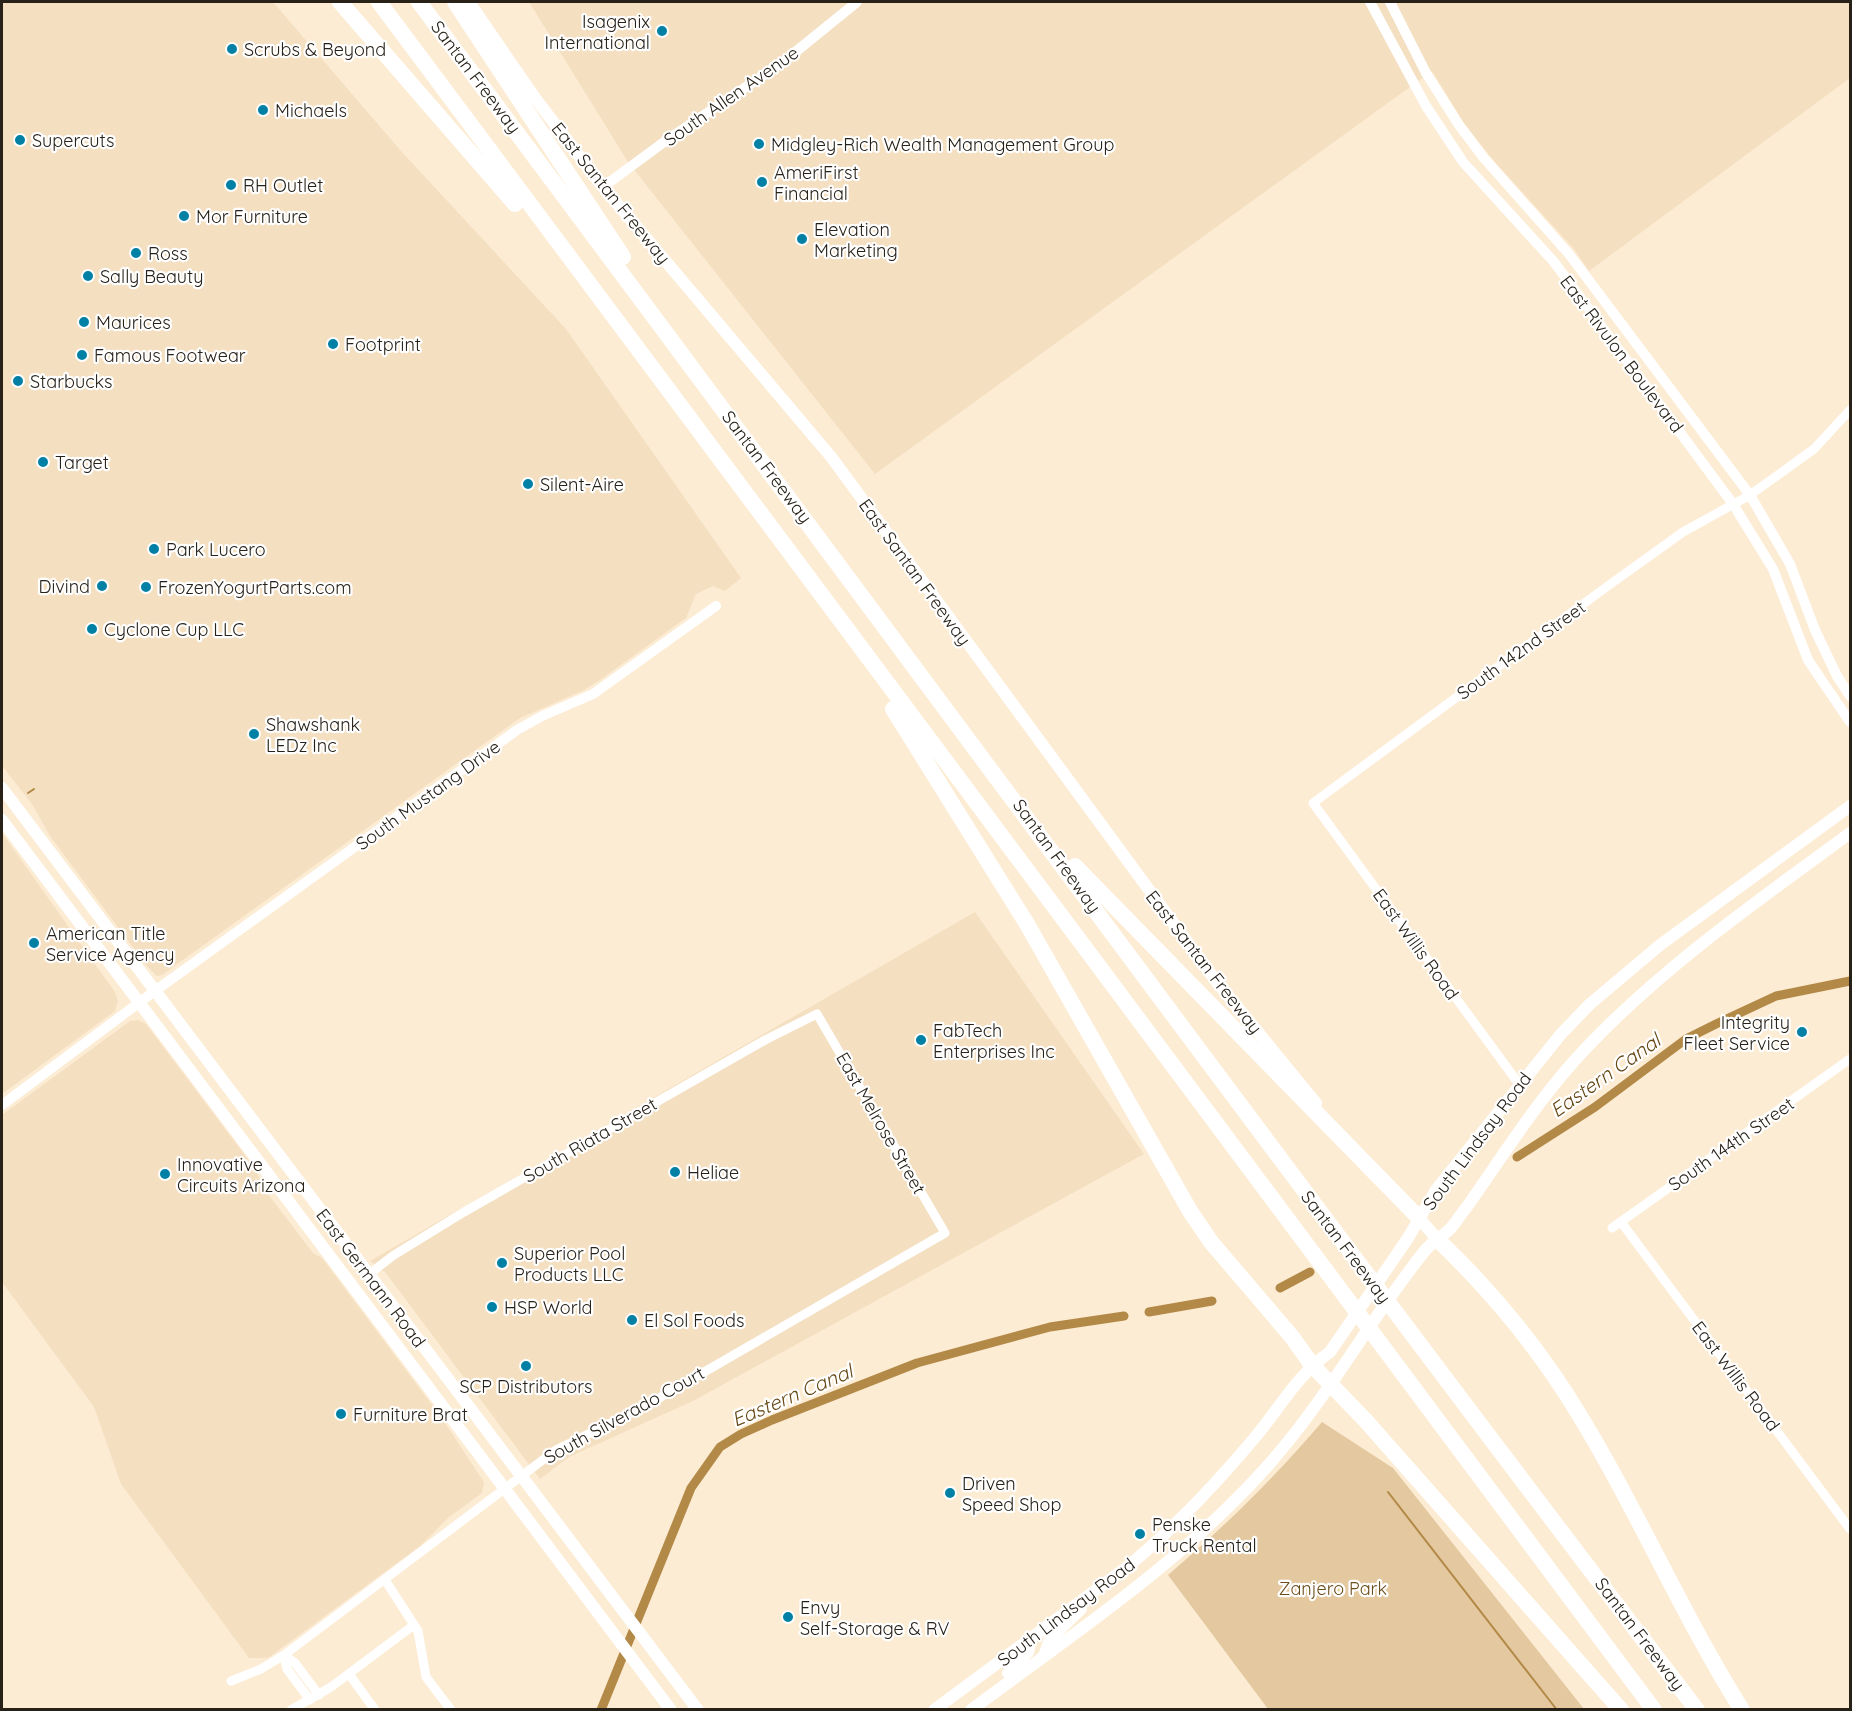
<svg xmlns="http://www.w3.org/2000/svg" width="1852" height="1711" viewBox="0 0 1852 1711" font-family="Quicksand,sans-serif">
  <style>
    .built { fill: #f4dfc0 }
    .green { fill: #e4c89f }
    .lines { fill: none; stroke-linecap: round; stroke-linejoin: round }
    .stream { stroke: #b38947; stroke-width: 2 }
    .canal { stroke: #b38947; stroke-width: 9 }
    .minor { stroke: #fff; stroke-width: 9 }
    .tertiary { stroke: #fff; stroke-width: 10 }
    .secondary { stroke: #fff; stroke-width: 12 }
    .motorway { stroke: #fff; stroke-width: 16 }
    .poi-dot { fill: #0080a5; stroke: #fff; stroke-width: 2 }
    .labels { text-anchor: middle; dominant-baseline: central; stroke-width: 4.5; stroke-linejoin: round; paint-order: stroke }
    .poi-label { font-size: 18px; fill: #272118; stroke: #fff; text-anchor: start }
    .street-label { font-size: 18px; fill: #272118; stroke: #fff }
    .park-label { font-size: 18px; fill: #6b4d1a; stroke: #fff }
    .water-label { font-size: 20px; font-style: italic; fill: #654714; stroke: #fff }
  </style>
  <rect width="100%" height="100%" fill="#fdecd4"/>
  <path class="built" d="M 2,2 L 273,2 L 401,151 L 566,329 L 741,578 L 725,591 L 713,586 L 696,594 L 686,618 L 597,682 L 584,690 L 520,718 L 162,975 L 157,976 L 146,965 L 50,836 L 32,804 L 2,766 Z
    M 529,2 L 1850,2 L 1850,78 L 1589,271 L 1574,249 L 1494,161 L 1464,123 L 1432,71 L 875,474 L 628,162 Z
    M 2,833 L 115,992 L 118,1001 L 115,1011 L 2,1094 Z
    M 975,912 L 1144,1154 L 693,1401 L 569,1457 L 540,1479 L 385,1272 L 370,1261 Z
    M 138,1020 L 146,1024 L 253,1166 L 268,1194 L 313,1253 L 322,1258 L 441,1417 L 484,1482 L 482,1493 L 448,1518 L 420,1546 L 268,1658 L 249,1658 L 121,1484 L 94,1407 L 2,1282 L 2,1115 L 130,1021 Z"/>
  <path class="green" d="M 1322,1422 L 1393,1468 L 1584,1709 L 1268,1709 L 1168,1575 C 1223,1528 1275,1477 1322,1422 Z"/>
  <g class="lines">
    <path class="stream" d="M 28,793 L 34,789
      M 1388,1492 L 1557,1710"/>
    <path class="canal" d="M 1517,1157 L 1595,1107 L 1686,1039 L 1716,1024 L 1776,996 L 1850,981
      M 1280,1288 L 1310,1272
      M 1149,1312 L 1212,1301
      M 601,1710 L 691,1488 L 720,1447 L 741,1434 L 772,1420 L 917,1363 L 1050,1327 L 1124,1316"/>
    <path class="minor" d="M 1519,1084 L 1313,803 L 1605,588 L 1683,532 L 1750,495 L 1814,449 L 1850,410
      M 1621,1222 L 1850,1529
      M 1612,1228 L 1850,1059
      M 385,1580 L 418,1631 L 426,1677 L 451,1710
      M 284,1655 L 295,1663 L 319,1695
      M 284,1655 L 287,1669 L 310,1700
      M 349,1674 L 375,1710
      M 231,1681 L 261,1669 L 284,1655 L 556,1450 L 647,1405 L 945,1233 L 817,1014 L 765,1040 L 464,1212 L 394,1255 L 369,1274
      M 291,1710 L 331,1687 L 414,1625"/>
    <path class="tertiary" d="M 1370,2 L 1426,106 L 1463,162 L 1554,262 L 1733,504 L 1773,569 L 1808,660 L 1850,722
      M 1390,2 L 1426,73 L 1459,125 L 1483,157 L 1569,254 L 1750,495 L 1790,564 L 1815,630 L 1837,676 L 1850,696
      M 603,187 L 664,142 L 783,62 L 857,2
      M 2,1105 L 148,996 L 517,730 L 542,716 L 593,694 L 716,606"/>
    <path class="secondary" d="M 469,2 L 535,98 L 603,187 L 832,458 L 1216,981 L 1316,1103
      M 2,788 L 698,1710
      M 2,820 L 671,1710
      M 1419,1218 L 1437,1239
      M 1044,1656 L 1050,1639 L 1081,1609
      M 1008,1673 L 1028,1652 L 1031,1639
      M 934,1710 L 1127,1567 C 1176,1527 1217,1483 1257,1435 C 1281,1406 1298,1374 1330,1352 L 1408,1238 L 1436,1190 L 1561,1034 L 1590,1004 L 1660,945 L 1850,806
      M 971,1710 C 1076,1632 1184,1561 1271,1462 C 1328,1397 1369,1321 1423,1253 C 1430,1243 1442,1237 1451,1228 C 1456,1222 1461,1214 1466,1208 C 1505,1153 1540,1096 1587,1047 C 1665,965 1759,900 1850,833"/>
    <path class="motorway" d="M 340,2 L 515,204
      M 379,2 L 1654,1710
      M 419,2 C 845,571 1265,1145 1697,1710
      M 455,2 L 623,257
      M 893,709 L 1027,924 L 1190,1211 L 1211,1242 L 1292,1337 L 1312,1365 L 1366,1421 L 1621,1710
      M 1075,866 L 1419,1218
      M 1437,1239 C 1481,1281 1521,1327 1555,1377 C 1626,1482 1674,1602 1742,1710"/>
  </g>
  <g class="poi-dot">
    <circle cx="662" cy="31" r="6"/>
    <circle cx="232" cy="49" r="6"/>
    <circle cx="263" cy="110" r="6"/>
    <circle cx="20" cy="140" r="6"/>
    <circle cx="759" cy="144" r="6"/>
    <circle cx="762" cy="182" r="6"/>
    <circle cx="231" cy="185" r="6"/>
    <circle cx="184" cy="216" r="6"/>
    <circle cx="802" cy="239" r="6"/>
    <circle cx="136" cy="253" r="6"/>
    <circle cx="88" cy="276" r="6"/>
    <circle cx="84" cy="322" r="6"/>
    <circle cx="333" cy="344" r="6"/>
    <circle cx="82" cy="355" r="6"/>
    <circle cx="18" cy="381" r="6"/>
    <circle cx="43" cy="462" r="6"/>
    <circle cx="528" cy="484" r="6"/>
    <circle cx="154" cy="549" r="6"/>
    <circle cx="102" cy="586" r="6"/>
    <circle cx="146" cy="587" r="6"/>
    <circle cx="92" cy="629" r="6"/>
    <circle cx="254" cy="734" r="6"/>
    <circle cx="34" cy="943" r="6"/>
    <circle cx="1802" cy="1032" r="6"/>
    <circle cx="921" cy="1040" r="6"/>
    <circle cx="675" cy="1172" r="6"/>
    <circle cx="165" cy="1174" r="6"/>
    <circle cx="502" cy="1263" r="6"/>
    <circle cx="492" cy="1307" r="6"/>
    <circle cx="632" cy="1320" r="6"/>
    <circle cx="526" cy="1366" r="6"/>
    <circle cx="341" cy="1414" r="6"/>
    <circle cx="950" cy="1493" r="6"/>
    <circle cx="1140" cy="1534" r="6"/>
    <circle cx="788" cy="1617" r="6"/>
  </g>
  <g class="labels">
    <g class="poi-label">
      <text x="650" y="21" text-anchor="end">Isagenix<tspan x="650" dy="21">International</tspan></text>
      <text x="244" y="49">Scrubs &amp; Beyond</text>
      <text x="275" y="110">Michaels</text>
      <text x="32" y="140">Supercuts</text>
      <text x="771" y="144">Midgley-Rich Wealth Management Group</text>
      <text x="774" y="172">AmeriFirst<tspan x="774" dy="21">Financial</tspan></text>
      <text x="243" y="185">RH Outlet</text>
      <text x="196" y="216">Mor Furniture</text>
      <text x="814" y="229">Elevation<tspan x="814" dy="21">Marketing</tspan></text>
      <text x="148" y="253">Ross</text>
      <text x="100" y="276">Sally Beauty</text>
      <text x="96" y="322">Maurices</text>
      <text x="345" y="344">Footprint</text>
      <text x="94" y="355">Famous Footwear</text>
      <text x="30" y="381">Starbucks</text>
      <text x="55" y="462">Target</text>
      <text x="540" y="484">Silent-Aire</text>
      <text x="166" y="549">Park Lucero</text>
      <text x="90" y="586" text-anchor="end">Divind</text>
      <text x="158" y="587">FrozenYogurtParts.com</text>
      <text x="104" y="629">Cyclone Cup LLC</text>
      <text x="266" y="724">Shawshank<tspan x="266" dy="21">LEDz Inc</tspan></text>
      <text x="46" y="933">American Title<tspan x="46" dy="21">Service Agency</tspan></text>
      <text x="1790" y="1022" text-anchor="end">Integrity<tspan x="1790" dy="21">Fleet Service</tspan></text>
      <text x="933" y="1030">FabTech<tspan x="933" dy="21">Enterprises Inc</tspan></text>
      <text x="177" y="1164">Innovative<tspan x="177" dy="21">Circuits Arizona</tspan></text>
      <text x="687" y="1172">Heliae</text>
      <text x="514" y="1253">Superior Pool<tspan x="514" dy="21">Products LLC</tspan></text>
      <text x="504" y="1307">HSP World</text>
      <text x="644" y="1320">El Sol Foods</text>
      <text x="526" y="1386" text-anchor="middle">SCP Distributors</text>
      <text x="353" y="1414">Furniture Brat</text>
      <text x="962" y="1483">Driven<tspan x="962" dy="21">Speed Shop</tspan></text>
      <text x="1152" y="1524">Penske<tspan x="1152" dy="21">Truck Rental</tspan></text>
      <text x="800" y="1607">Envy<tspan x="800" dy="21">Self-Storage &amp; RV</tspan></text>
    </g>
    <g class="street-label">
      <text transform="translate(476 77) rotate(53)">Santan Freeway</text>
      <text transform="translate(731 96) rotate(-35)">South Allen Avenue</text>
      <text transform="translate(611 193) rotate(51)">East Santan Freeway</text>
      <text transform="translate(1622 354) rotate(53)">East Rivulon Boulevard</text>
      <text transform="translate(767 467) rotate(53)">Santan Freeway</text>
      <text transform="translate(915 572) rotate(54)">East Santan Freeway</text>
      <text transform="translate(1521 650) rotate(-36)">South 142nd Street</text>
      <text transform="translate(428 795) rotate(-36)">South Mustang Drive</text>
      <text transform="translate(1057 856) rotate(54)">Santan Freeway</text>
      <text transform="translate(1416 944) rotate(54)">East Willis Road</text>
      <text transform="translate(1204 962) rotate(52)">East Santan Freeway</text>
      <text transform="translate(881 1123) rotate(60)">East Melrose Street</text>
      <text transform="translate(590 1140) rotate(-30)">South Riata Street</text>
      <text transform="translate(1477 1141) rotate(-53)">South Lindsay Road</text>
      <text transform="translate(1731 1144) rotate(-35)">South 144th Street</text>
      <text transform="translate(1346 1247) rotate(53)">Santan Freeway</text>
      <text transform="translate(371 1278) rotate(53)">East Germann Road</text>
      <text transform="translate(1736 1376) rotate(53)">East Willis Road</text>
      <text transform="translate(624 1415) rotate(-29)">South Silverado Court</text>
      <text transform="translate(1066 1612) rotate(-37)">South Lindsay Road</text>
      <text transform="translate(1640 1634) rotate(53)">Santan Freeway</text>
    </g>
    <g class="park-label">
      <text x="1333" y="1588">Zanjero Park</text>
    </g>
    <g class="water-label">
      <text transform="translate(1605 1075) rotate(-35)">Eastern Canal</text>
      <text transform="translate(792 1395) rotate(-23)">Eastern Canal</text>
    </g>
  </g>
  <rect width="1852" height="1711" fill="none" stroke="#272118" stroke-width="6"/>
</svg>
